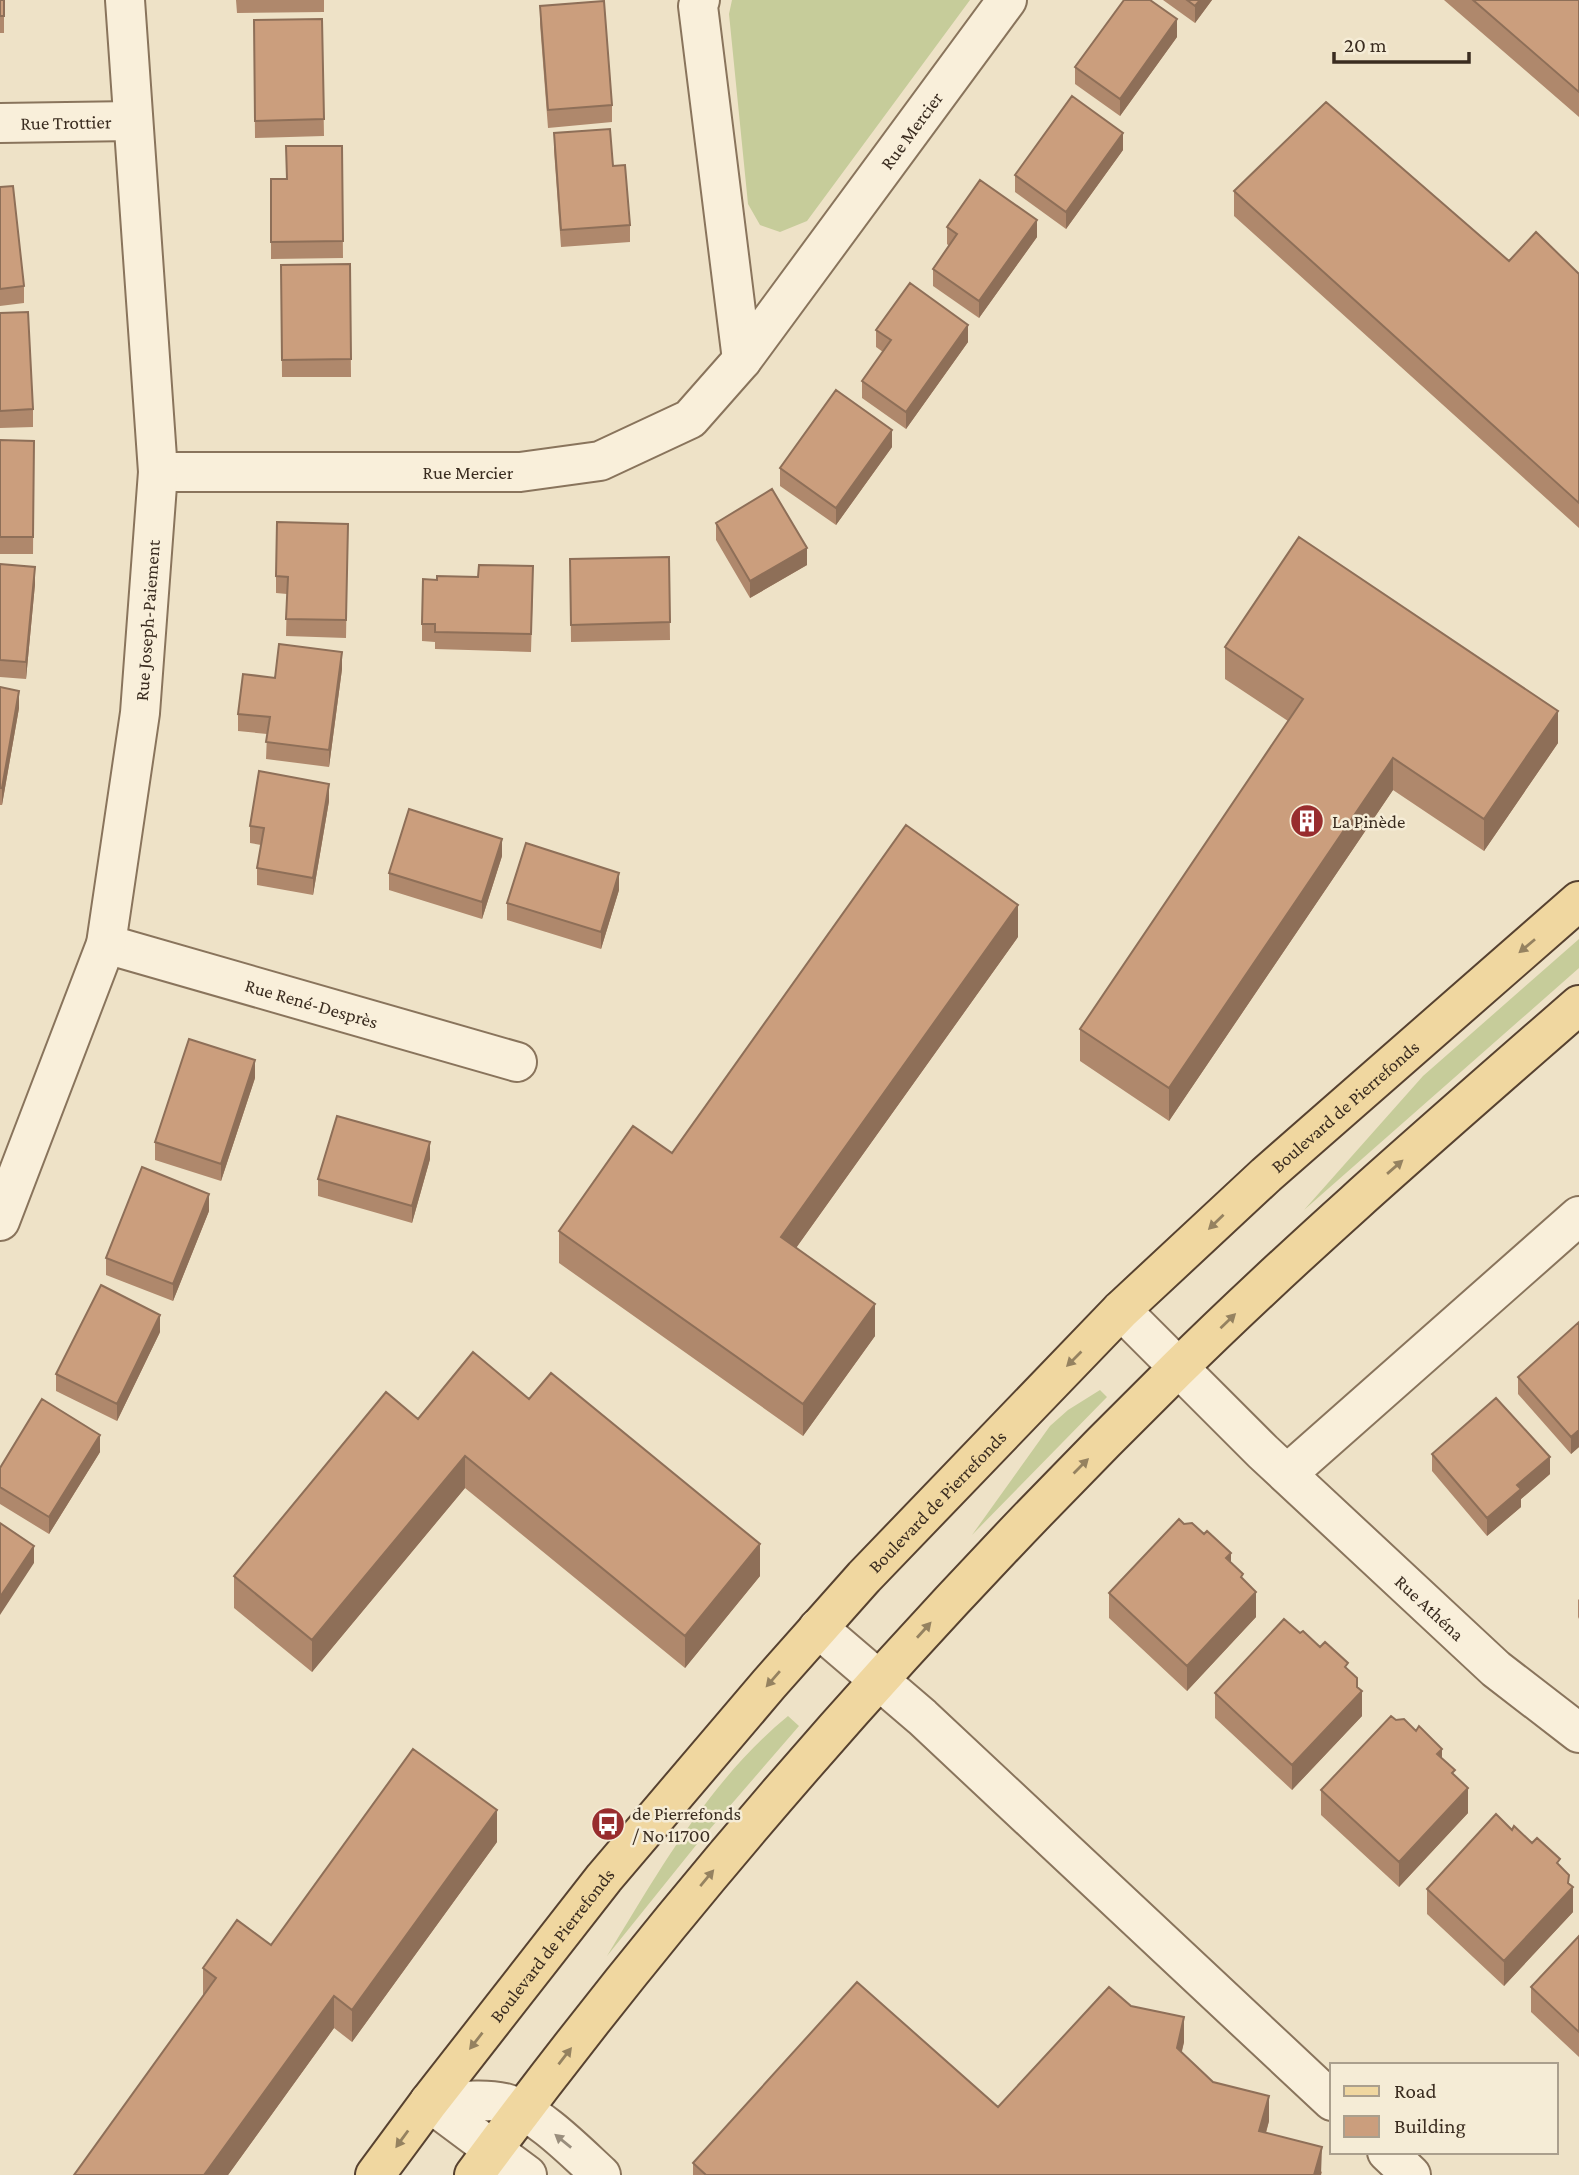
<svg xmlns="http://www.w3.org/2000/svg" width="1579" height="2175" viewBox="0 0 1579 2175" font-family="'Crimson Pro',serif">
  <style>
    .grass { fill: #c6cc9a }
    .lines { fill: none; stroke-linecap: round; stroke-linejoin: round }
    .minor-casing { stroke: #89745c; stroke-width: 42 }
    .major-casing { stroke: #574230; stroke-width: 42 }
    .minor { stroke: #f9efda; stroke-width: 38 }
    .major { stroke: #f0d7a0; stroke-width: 38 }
    .wall { fill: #af886c }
    .shaded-wall { fill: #8e6f58 }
    .building { fill: #cb9e7d; stroke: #8e6f58; stroke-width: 2 }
    .oneway { fill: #958260 }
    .oneway2 { fill: #9a8e7d }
    .labels { text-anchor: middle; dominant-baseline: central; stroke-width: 5; stroke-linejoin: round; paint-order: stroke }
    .street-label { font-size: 19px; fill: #3a2c20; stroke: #f5ecd6 }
    .poi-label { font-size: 19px; fill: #3a2c20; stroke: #f5ecd6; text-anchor: start }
  </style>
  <rect width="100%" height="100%" fill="#eee2c7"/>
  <path class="grass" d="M 732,0 L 970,0 L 807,221 L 780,232 L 760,225 L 748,204 L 729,14 Z
    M 1579,939 L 1579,968 L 1304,1210 L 1423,1076 Z
    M 1100,1390 L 1107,1397 L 972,1535 L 1050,1426 L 1068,1410 Z
    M 788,1716 L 799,1726 L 697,1844 L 607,1956 C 659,1871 710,1780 788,1716 Z"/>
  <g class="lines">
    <g class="minor-casing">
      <g id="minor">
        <path d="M 700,0 L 698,6 L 742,360"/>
        <path id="s1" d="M 0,123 L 133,121"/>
        <path id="s2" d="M 158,472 L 520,472 L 600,461 L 690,419 L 742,360 L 1007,0"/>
        <path id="s3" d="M 106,944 L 517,1062"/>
        <path id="s4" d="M 0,1221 L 106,944 L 140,713 L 158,472 L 125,0"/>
        <path id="s5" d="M 1121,1310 L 1263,1452 L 1496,1669 L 1579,1733"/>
        <path d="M 1287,1474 L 1579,1216"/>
        <path d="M 818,1628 L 922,1717 L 1332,2101"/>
        <path d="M 429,2102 C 453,2102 481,2098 505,2103 C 536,2111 577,2153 601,2175"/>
        <path d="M 429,2102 L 527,2175"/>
        <path d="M 1387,2152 L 1411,2175"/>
      </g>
    </g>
    <g class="major-casing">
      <g id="major">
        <path id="s6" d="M 375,2175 L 429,2102 L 604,1878 L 769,1684 L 864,1577 L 1121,1310 L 1266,1175 L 1579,901"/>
        <path d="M 474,2175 C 686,1888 922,1620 1176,1370 C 1305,1243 1443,1124 1579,1005"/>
      </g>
    </g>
    <use href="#minor" class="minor"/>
    <use href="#major" class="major"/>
  </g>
  <path class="wall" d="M 0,0 L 4,0 L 4,33 L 0,33 Z
    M 236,0 L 324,0 L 324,12 L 237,13 Z
    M 1163,0 L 1212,0 L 1195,23 Z
    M 1444,0 L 1579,0 L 1579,117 Z
    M 540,6 L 612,105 L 612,122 L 548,128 L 540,24 Z
    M 322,19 L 324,136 L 255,138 L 254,20 Z
    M 1177,37 L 1120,116 L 1075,84 L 1075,67 Z
    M 554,133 L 613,166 L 630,225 L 630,242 L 561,247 L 554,150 Z
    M 342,146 L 343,258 L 271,259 L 271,179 L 287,179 Z
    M 1123,150 L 1066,229 L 1015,192 L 1015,175 Z
    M 0,187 L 24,286 L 24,303 L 0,306 Z
    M 1234,191 L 1509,261 L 1579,274 L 1579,528 L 1234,216 Z
    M 947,227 L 1037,237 L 979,318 L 933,286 L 933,269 L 949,246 L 947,244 Z
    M 350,264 L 351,377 L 282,377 L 281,265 Z
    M 0,313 L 33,409 L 33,427 L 0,428 Z
    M 876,330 L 968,342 L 906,429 L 862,398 L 862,381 L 883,352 L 876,347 Z
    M 0,440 L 34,441 L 33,554 L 0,554 Z
    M 892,447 L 836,525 L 780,486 L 780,468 Z
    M 716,523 L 807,565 L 750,598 L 716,540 Z
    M 348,524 L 346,638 L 286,636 L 287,594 L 276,593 L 276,576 Z
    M 669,557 L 670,640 L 571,642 L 570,559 Z
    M 0,564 L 35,584 L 26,679 L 0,677 Z
    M 533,583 L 531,652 L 435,649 L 435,642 L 422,641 L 422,624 Z
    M 1225,647 L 1558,743 L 1484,851 L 1393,790 L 1169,1121 L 1080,1061 L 1080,1029 L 1288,721 L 1225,679 Z
    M 342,669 L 329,767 L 266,759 L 267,734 L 238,731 L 238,714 L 275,678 Z
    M 0,687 L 19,708 L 2,805 L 0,805 Z
    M 329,801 L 313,895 L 257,885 L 257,868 L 261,845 L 250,843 L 250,826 Z
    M 502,856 L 482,919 L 389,890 L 389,873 Z
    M 619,890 L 601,949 L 507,920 L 507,903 Z
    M 1018,937 L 796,1248 L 875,1336 L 803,1436 L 559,1263 L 559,1231 L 672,1153 Z
    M 255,1078 L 221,1181 L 155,1160 L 155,1142 Z
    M 430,1159 L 412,1223 L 318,1196 L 318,1179 Z
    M 209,1211 L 173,1301 L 106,1275 L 106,1258 Z
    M 1579,1322 L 1579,1447 L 1571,1454 L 1518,1394 L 1518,1377 Z
    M 160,1332 L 117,1421 L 56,1391 L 56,1374 Z
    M 529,1399 L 760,1576 L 685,1668 L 465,1488 L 312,1672 L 234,1608 L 234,1576 L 418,1419 Z
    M 100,1452 L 49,1534 L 0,1504 L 0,1468 Z
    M 1432,1454 L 1550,1474 L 1521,1499 L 1521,1507 L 1487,1536 L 1432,1471 Z
    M 1184,1524 L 1231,1562 L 1243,1579 L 1256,1617 L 1187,1691 L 1109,1618 L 1109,1593 Z
    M 1579,1599 L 1579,1619 L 1578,1617 L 1578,1600 Z
    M 1300,1633 L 1348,1670 L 1357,1687 L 1362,1716 L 1292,1790 L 1215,1718 L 1215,1693 Z
    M 1442,1758 L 1455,1776 L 1468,1813 L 1399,1887 L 1321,1815 L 1321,1790 Z
    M 1512,1830 L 1532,1843 L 1560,1866 L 1568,1883 L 1573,1912 L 1504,1986 L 1427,1914 L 1427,1889 Z
    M 497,1842 L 352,2042 L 334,2028 L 228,2175 L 74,2175 L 203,1996 L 203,1968 L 271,1945 Z
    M 1579,1936 L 1579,2057 L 1531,2012 L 1531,1987 Z
    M 1131,2006 L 1184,2042 L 1181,2053 L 1213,2082 L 1269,2121 L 1266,2133 L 1322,2172 L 1321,2175 L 693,2175 L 693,2163 L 998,2107 Z"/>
  <path class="shaded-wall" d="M 1200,0 L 1212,0 L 1195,23 L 1195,6 Z
    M 1177,19 L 1177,37 L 1120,116 L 1120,99 Z
    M 1123,133 L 1123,150 L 1066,229 L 1066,212 Z
    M 1037,220 L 1037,237 L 979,318 L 979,301 Z
    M 968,325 L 968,342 L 906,429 L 906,412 Z
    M 892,430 L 892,447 L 836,525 L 836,508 Z
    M 807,548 L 807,565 L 750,598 L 750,581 Z
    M 35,567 L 35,584 L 26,679 L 26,662 Z
    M 342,652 L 342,669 L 329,767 L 329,750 Z
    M 19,691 L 19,708 L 2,805 L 2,788 Z
    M 1558,711 L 1558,743 L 1484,851 L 1484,819 Z
    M 1393,758 L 1393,790 L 1169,1121 L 1169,1088 Z
    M 329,784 L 329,801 L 313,895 L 313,878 Z
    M 502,839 L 502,856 L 482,919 L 482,902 Z
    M 619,873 L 619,890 L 601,949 L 601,932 Z
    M 1018,905 L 1018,937 L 781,1269 L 781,1237 Z
    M 255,1060 L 255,1078 L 221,1181 L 221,1164 Z
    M 430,1142 L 430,1159 L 412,1223 L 412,1206 Z
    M 209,1194 L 209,1211 L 173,1301 L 173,1284 Z
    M 875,1304 L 875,1336 L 803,1436 L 803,1404 Z
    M 160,1315 L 160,1332 L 117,1421 L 117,1404 Z
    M 1579,1430 L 1579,1447 L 1571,1454 L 1571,1437 Z
    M 100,1435 L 100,1452 L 49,1534 L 49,1517 Z
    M 465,1456 L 465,1488 L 312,1672 L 312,1640 Z
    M 1550,1457 L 1550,1474 L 1521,1499 L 1521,1507 L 1487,1536 L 1487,1518 L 1517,1485 Z
    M 760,1544 L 760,1576 L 685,1668 L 685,1636 Z
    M 34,1546 L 34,1563 L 0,1615 L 0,1597 Z
    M 1231,1553 L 1231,1578 L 1226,1558 Z
    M 1256,1592 L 1256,1617 L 1187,1691 L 1187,1666 Z
    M 1362,1691 L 1362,1716 L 1292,1790 L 1292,1765 Z
    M 1442,1749 L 1442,1774 L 1437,1754 Z
    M 1468,1788 L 1468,1813 L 1399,1887 L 1399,1862 Z
    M 497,1810 L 497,1842 L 352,2042 L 352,2010 Z
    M 1573,1887 L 1573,1912 L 1504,1986 L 1504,1961 Z
    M 334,1996 L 334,2028 L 228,2175 L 204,2175 Z
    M 1184,2017 L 1184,2042 L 1177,2074 L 1177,2048 Z
    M 1269,2096 L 1269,2121 L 1259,2156 L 1259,2131 Z
    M 1322,2147 L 1321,2175 L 1314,2175 Z"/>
  <path class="building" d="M 0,0 L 4,0 L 4,16 L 0,16 Z
    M 1124,0 L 1150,0 L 1177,19 L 1120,99 L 1075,67 Z
    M 1187,0 L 1200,0 L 1195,6 Z
    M 1473,0 L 1579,0 L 1579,92 Z
    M 604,1 L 612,105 L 548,110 L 540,6 Z
    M 322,19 L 324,119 L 255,121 L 254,20 Z
    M 1072,96 L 1123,133 L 1066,212 L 1015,175 Z
    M 1326,102 L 1509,261 L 1536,232 L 1579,274 L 1579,503 L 1234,191 Z
    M 610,129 L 613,166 L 625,165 L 630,225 L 561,230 L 554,133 Z
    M 286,146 L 342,146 L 343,241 L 271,242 L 271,179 L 287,179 Z
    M 980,180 L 1037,220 L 979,301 L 933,269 L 957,234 L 947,227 Z
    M 13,186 L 24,286 L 0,289 L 0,187 Z
    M 350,264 L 351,359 L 282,360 L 281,265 Z
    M 910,283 L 968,325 L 906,412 L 862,381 L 891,340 L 876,330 Z
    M 28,312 L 33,409 L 0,411 L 0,313 Z
    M 836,390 L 892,430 L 836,508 L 780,468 Z
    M 0,440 L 34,441 L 33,537 L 0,537 Z
    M 772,489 L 807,548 L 750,581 L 716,523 Z
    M 277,522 L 348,524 L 346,620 L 286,619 L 288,577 L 276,576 Z
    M 1299,537 L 1558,711 L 1484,819 L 1393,758 L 1169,1088 L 1080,1029 L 1303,699 L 1225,647 Z
    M 669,557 L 670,622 L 571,625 L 570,559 Z
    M 0,564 L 35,567 L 26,662 L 0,660 Z
    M 479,565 L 533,566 L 531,634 L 435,632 L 435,624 L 422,624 L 423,579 L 437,580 L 437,576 L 478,577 Z
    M 279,644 L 342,652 L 329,750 L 266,742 L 270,717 L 238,714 L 243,674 L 275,678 Z
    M 0,687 L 19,691 L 2,788 L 0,788 Z
    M 259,771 L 329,784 L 313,878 L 257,868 L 264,828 L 250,826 Z
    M 409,809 L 502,839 L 482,902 L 389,873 Z
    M 906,825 L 1018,905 L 781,1237 L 875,1304 L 803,1404 L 559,1231 L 633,1126 L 672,1153 Z
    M 526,843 L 619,873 L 601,932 L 507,903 Z
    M 189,1039 L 255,1060 L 221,1164 L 155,1142 Z
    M 337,1116 L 430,1142 L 412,1206 L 318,1179 Z
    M 142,1167 L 209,1194 L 173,1284 L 106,1258 Z
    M 101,1285 L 160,1315 L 117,1404 L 56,1374 Z
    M 1579,1322 L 1579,1430 L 1571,1437 L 1518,1377 Z
    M 473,1352 L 529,1399 L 551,1373 L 760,1544 L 685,1636 L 465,1456 L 312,1640 L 234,1576 L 386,1392 L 418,1419 Z
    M 1496,1398 L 1550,1457 L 1517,1485 L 1521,1489 L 1487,1518 L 1432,1454 Z
    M 42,1399 L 100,1435 L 49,1517 L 0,1487 L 0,1468 Z
    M 1179,1519 L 1184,1524 L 1192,1523 L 1204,1534 L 1207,1531 L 1231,1553 L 1226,1558 L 1243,1574 L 1241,1577 L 1256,1592 L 1187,1666 L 1109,1593 Z
    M 0,1523 L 34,1546 L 0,1597 Z
    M 1284,1619 L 1300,1633 L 1303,1631 L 1320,1647 L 1325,1642 L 1348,1663 L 1345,1667 L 1357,1678 L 1357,1687 L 1362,1691 L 1292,1765 L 1215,1693 Z
    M 1391,1716 L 1396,1720 L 1404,1719 L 1416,1731 L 1419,1726 L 1442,1749 L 1437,1754 L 1455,1770 L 1452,1773 L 1468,1788 L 1399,1862 L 1321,1790 Z
    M 413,1749 L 497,1810 L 352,2010 L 334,1996 L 204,2175 L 74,2175 L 216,1978 L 203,1968 L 237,1920 L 271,1945 Z
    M 1496,1814 L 1512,1830 L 1514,1826 L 1532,1843 L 1537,1838 L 1560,1859 L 1557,1863 L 1569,1875 L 1568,1883 L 1573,1887 L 1504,1961 L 1427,1889 Z
    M 1579,1936 L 1579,2032 L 1531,1987 Z
    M 857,1982 L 998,2107 L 1109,1987 L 1131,2006 L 1184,2017 L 1177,2048 L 1213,2082 L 1269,2096 L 1259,2131 L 1322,2147 L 1314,2175 L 706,2175 L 693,2163 Z"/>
  <defs><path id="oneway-solid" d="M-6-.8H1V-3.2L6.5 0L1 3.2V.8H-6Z" transform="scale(1.75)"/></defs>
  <g class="oneway">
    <use href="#oneway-solid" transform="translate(1527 946) rotate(140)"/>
    <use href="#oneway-solid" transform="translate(1395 1167) rotate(-41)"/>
    <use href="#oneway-solid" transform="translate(1216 1222) rotate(136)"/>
    <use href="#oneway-solid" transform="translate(1228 1321) rotate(-44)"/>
    <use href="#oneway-solid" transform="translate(1074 1359) rotate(135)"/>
    <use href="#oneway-solid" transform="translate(1081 1466) rotate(-45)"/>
    <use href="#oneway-solid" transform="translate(924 1630) rotate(-48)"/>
    <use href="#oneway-solid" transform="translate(773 1679) rotate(131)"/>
    <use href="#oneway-solid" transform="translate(707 1878) rotate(-50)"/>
    <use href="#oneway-solid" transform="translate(476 2041) rotate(128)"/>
    <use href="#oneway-solid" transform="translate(565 2056) rotate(-52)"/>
    <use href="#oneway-solid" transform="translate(402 2139) rotate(126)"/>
  </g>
  <use class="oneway2" href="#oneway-solid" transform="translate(563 2141) rotate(-141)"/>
  <defs>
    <g id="building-disc" transform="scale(1.75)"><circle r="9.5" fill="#982d2e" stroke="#f5ecd6"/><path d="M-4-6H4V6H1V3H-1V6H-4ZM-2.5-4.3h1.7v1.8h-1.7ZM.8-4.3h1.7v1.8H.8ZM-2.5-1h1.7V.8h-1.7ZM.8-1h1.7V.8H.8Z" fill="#fff"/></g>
    <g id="bus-disc" transform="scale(1.75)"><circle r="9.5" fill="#982d2e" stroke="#f5ecd6"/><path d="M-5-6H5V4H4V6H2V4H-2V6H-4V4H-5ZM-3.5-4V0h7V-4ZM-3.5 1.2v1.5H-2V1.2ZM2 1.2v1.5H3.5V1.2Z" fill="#fff"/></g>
  </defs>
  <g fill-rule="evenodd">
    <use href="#building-disc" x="1307" y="821"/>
    <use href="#bus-disc" x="608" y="1824"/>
  </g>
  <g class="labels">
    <g class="street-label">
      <text stroke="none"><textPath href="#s1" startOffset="66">Rue Trottier</textPath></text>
      <text stroke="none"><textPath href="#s2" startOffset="906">Rue Mercier</textPath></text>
      <text stroke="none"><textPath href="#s2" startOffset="310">Rue Mercier</textPath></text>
      <text stroke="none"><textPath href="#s4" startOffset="623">Rue Joseph-Paiement</textPath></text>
      <text stroke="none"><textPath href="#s3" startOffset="214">Rue René-Desprès</textPath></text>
      <text stroke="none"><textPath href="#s6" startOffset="1446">Boulevard de Pierrefonds</textPath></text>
      <text stroke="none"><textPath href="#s6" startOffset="878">Boulevard de Pierrefonds</textPath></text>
      <text stroke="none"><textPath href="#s5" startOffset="429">Rue Athéna</textPath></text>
      <text stroke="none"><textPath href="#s6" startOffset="290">Boulevard de Pierrefonds</textPath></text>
    </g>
    <g class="poi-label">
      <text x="1332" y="821">La Pinède</text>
      <text x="632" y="1813">de Pierrefonds<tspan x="632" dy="22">/ No 11700</tspan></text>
    </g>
  </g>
  <rect x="1330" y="2063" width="228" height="91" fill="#f5ecd6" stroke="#aa9f8d" stroke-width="2"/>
  <rect x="1344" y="2086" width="35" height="10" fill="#f0d7a0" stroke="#aa9f8d" stroke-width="2"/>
  <text x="1394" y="2098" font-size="21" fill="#3a2c20">Road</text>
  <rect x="1344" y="2116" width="35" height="21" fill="#cb9e7d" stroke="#aa9f8d" stroke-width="2"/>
  <text x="1394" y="2133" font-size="21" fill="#3a2c20">Building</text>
  <path d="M1334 52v10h135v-10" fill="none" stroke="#3a2c20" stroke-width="3.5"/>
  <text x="1344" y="52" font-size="21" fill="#3a2c20" stroke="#f5ecd6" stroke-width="5" paint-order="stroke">20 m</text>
</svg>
